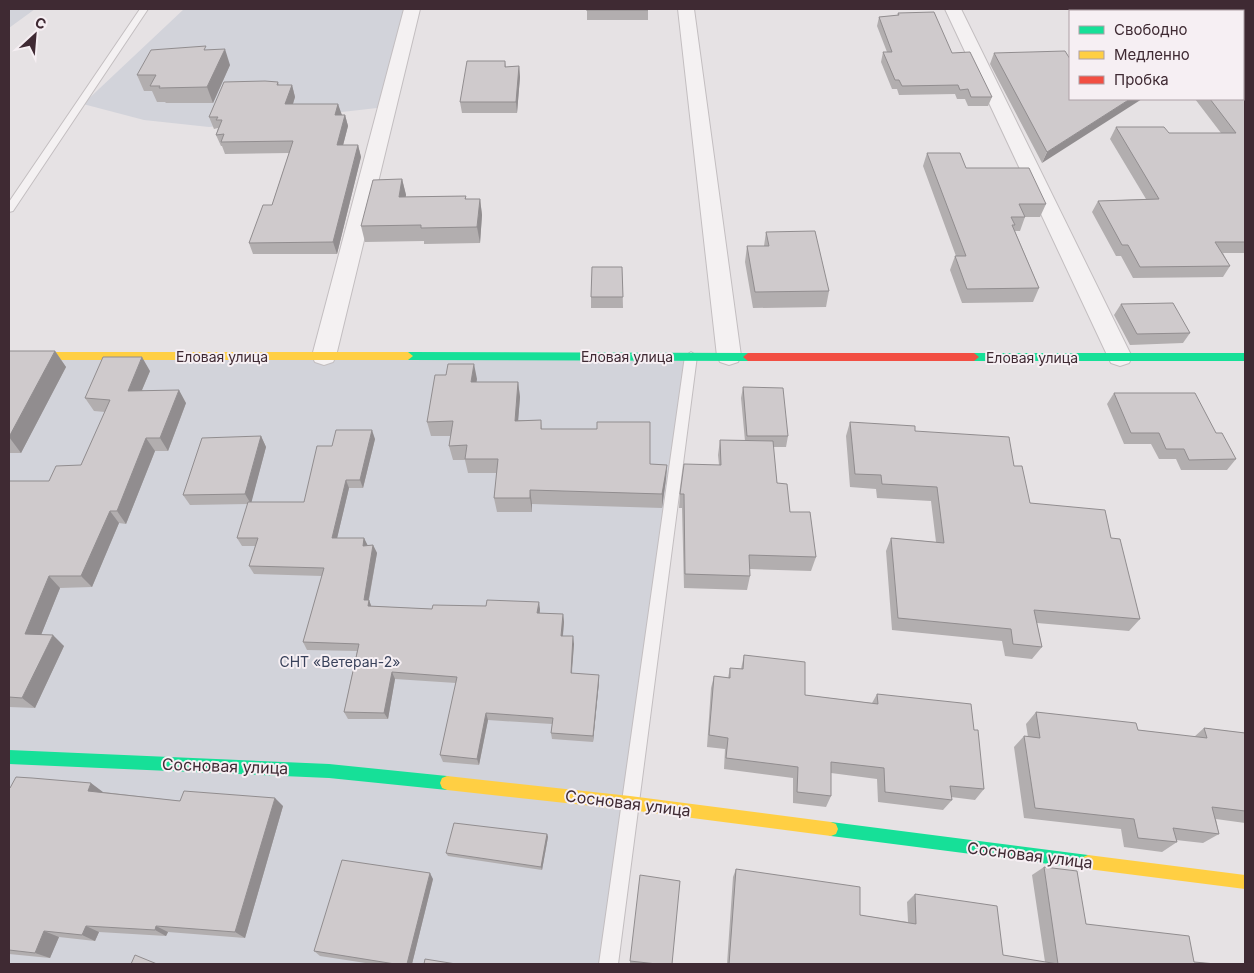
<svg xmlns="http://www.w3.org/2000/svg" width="1254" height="973" viewBox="0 0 1254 973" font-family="Inter,sans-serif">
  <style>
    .green { fill: #d2d3da }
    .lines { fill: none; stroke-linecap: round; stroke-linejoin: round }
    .lane-casing { stroke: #c3bec0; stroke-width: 2 }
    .street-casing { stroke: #c3bec0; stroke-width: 2 }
    .lane { fill: #f4f1f2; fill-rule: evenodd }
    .street { fill: #f4f1f2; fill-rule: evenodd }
    .fast { fill: #16e098; fill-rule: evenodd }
    .slow { fill: #ffcf43; fill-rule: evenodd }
    .jam { fill: #f24e42; fill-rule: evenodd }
    .wall { fill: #b2aeaf }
    .shaded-wall { fill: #918d8f }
    .building { fill: #cfcacc; stroke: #918d8f }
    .labels { text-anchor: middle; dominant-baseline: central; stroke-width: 4; stroke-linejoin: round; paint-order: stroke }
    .street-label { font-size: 14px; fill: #3f2a33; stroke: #f6eff3 }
    .park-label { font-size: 14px; fill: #38415a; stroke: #f6eff3 }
    .near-street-label { font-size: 16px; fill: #3f2a33; stroke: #f6eff3 }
  </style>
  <rect width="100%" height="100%" fill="#e6e2e4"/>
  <path class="green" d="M 9,9 L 35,9 L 9,28 Z
    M 184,9 L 407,9 L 377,108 L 209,127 L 144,120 L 83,104 Z
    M 9,356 L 691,356 L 608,964 L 9,964 Z"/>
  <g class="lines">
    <g class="lane-casing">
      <path id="lane" d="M 140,9 L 148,9 L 13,211 L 9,212 L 9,202 Z
        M 691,352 L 697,356 L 618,964 L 599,964 L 685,356 Z"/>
    </g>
    <g class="street-casing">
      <path id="street" d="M 404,9 L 420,9 L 336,356 L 333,362 L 324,365 L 315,362 L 312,356 Z
        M 678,9 L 694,9 L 741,356 L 738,362 L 729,365 L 720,362 L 717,356 Z
        M 945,9 L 961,9 L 1132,357 L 1129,363 L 1120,366 L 1111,363 L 1108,357 Z
        M 1243,18 L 1245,18 L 1245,31 L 1243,31 Z"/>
    </g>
    <use href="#lane" class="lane"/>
    <use href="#street" class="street"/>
    <path class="fast" d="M 408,352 L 748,353 L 753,357 L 748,361 L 408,360 L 403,356 Z
      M 974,353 L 1245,353 L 1245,361 L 974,361 L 969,357 Z
      M 9,750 L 329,764 L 447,776 L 452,778 L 454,783 L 452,788 L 447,790 L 329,778 L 9,764 Z
      M 831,822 L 1088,855 L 1093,857 L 1095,862 L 1093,867 L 1088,869 L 831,836 L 826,834 L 824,829 L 826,824 Z"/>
    <path class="slow" d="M 9,352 L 408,352 L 413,356 L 408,360 L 9,360 Z
      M 447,776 L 630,796 L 831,822 L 836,824 L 838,829 L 836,834 L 831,836 L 630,810 L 447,790 L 442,788 L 440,783 L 442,778 Z
      M 1088,855 L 1245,875 L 1245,889 L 1088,869 L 1083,867 L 1081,862 L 1083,857 Z"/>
    <path class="jam" d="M 748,353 L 974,353 L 979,357 L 974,361 L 748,361 L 743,357 Z"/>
  </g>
  <path class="wall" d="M 587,9 L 648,9 L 648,20 L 587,20 Z
    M 898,13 L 952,53 L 992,97 L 988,106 L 968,106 L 965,99 L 957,99 L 955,94 L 899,95 L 897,89 L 892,89 L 881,62 L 883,52 L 887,52 L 877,26 L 879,17 L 897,16 Z
    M 1245,44 L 1245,253 L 1223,253 L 1230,266 L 1223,277 L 1133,278 L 1121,256 L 1116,256 L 1092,212 L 1098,201 L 1146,199 L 1110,139 L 1116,127 L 1169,133 L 1221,133 L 1195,99 L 1243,99 Z
    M 207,50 L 230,65 L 213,103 L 166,103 L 165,102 L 157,102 L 152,91 L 144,91 L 137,75 Z
    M 994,53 L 1070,99 L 1042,163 L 990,64 Z
    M 505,61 L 506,67 L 519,66 L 520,77 L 517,113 L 462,113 L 460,102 Z
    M 278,82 L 279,85 L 292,85 L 295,97 L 293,104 L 338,104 L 341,115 L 345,115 L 348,126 L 343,145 L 358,145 L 361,157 L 337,254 L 253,254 L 249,243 L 272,205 L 289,153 L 225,154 L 222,146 L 221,146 L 216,135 L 218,128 L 214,129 L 209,117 Z
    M 927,153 L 966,168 L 1046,204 L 1040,217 L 1025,217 L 1020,231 L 1015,231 L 1039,288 L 1033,302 L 962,303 L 950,270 L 955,256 L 956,256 L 923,166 Z
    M 402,179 L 406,195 L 405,197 L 466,196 L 466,199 L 480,199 L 482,215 L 480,243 L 424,244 L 424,241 L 365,242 L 361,226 Z
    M 766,232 L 829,291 L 826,307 L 753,308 L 745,262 L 747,246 L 764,246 Z
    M 622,267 L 623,308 L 591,308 L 591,297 Z
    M 1121,304 L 1190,333 L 1183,343 L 1130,345 L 1114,315 Z
    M 9,351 L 55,351 L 66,367 L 21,453 L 9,453 Z
    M 150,371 L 142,390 L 186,403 L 168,451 L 155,451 L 126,524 L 119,523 L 92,587 L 60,588 L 41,635 L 64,646 L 35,708 L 9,707 L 9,481 L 49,481 L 81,465 L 105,412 L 94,411 L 85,398 Z
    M 477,379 L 476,382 L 518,382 L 520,397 L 518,420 L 541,420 L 542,429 L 650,464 L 667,465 L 666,479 L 662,508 L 532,504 L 532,512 L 497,512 L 494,498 L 497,473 L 468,473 L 465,460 L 453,460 L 449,446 L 451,436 L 431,436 L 427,422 Z
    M 743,387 L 788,436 L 786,447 L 773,447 L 777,483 L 790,512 L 816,557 L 811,571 L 750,569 L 750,576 L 747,590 L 684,588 L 682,508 L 679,508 L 680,494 L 719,465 L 718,455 L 720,440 L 745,441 L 741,398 Z
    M 1114,393 L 1216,433 L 1236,459 L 1227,470 L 1181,470 L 1176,459 L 1159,459 L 1151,444 L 1124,444 L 1107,404 Z
    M 850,422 L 915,431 L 1014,466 L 1030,503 L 1111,538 L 1140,619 L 1129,631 L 1037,623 L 1042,647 L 1032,659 L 1005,656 L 1002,641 L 892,630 L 886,551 L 891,538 L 936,542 L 931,501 L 877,498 L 876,489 L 850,487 L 846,436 Z
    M 261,436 L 266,447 L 251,502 L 304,502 L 332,446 L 375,439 L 363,488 L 349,488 L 337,538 L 364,538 L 367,545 L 373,545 L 377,553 L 369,600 L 371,606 L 432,609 L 540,609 L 539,613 L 563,614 L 564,622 L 563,636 L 574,644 L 572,673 L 599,682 L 593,742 L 552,739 L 551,733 L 552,724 L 488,720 L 479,765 L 443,762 L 440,755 L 456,683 L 395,679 L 388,719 L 348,719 L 344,712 L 357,651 L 307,650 L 303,642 L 322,576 L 254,574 L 249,566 L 255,546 L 242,546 L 237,538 L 248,504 L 190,505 L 183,495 Z
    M 744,655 L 805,695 L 872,703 L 877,694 L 974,730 L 984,789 L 975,800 L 951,797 L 952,800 L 943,810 L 878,802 L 877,779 L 831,773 L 831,796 L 826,807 L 793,803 L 793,778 L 724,769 L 725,749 L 707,747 L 711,688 L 714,676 L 728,678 L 730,668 L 741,669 Z
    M 1036,712 L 1138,730 L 1194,737 L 1204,728 L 1245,733 L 1245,823 L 1216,819 L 1219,834 L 1203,843 L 1176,840 L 1177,842 L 1162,852 L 1124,847 L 1121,829 L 1024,818 L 1014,747 L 1024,736 L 1028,737 L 1026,724 Z
    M 9,787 L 103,792 L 180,801 L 283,806 L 245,938 L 168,932 L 166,936 L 99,932 L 95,941 L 59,937 L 50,958 L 9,954 Z
    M 547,834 L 548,837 L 542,870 L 448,856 L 446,853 Z
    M 1044,867 L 1086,924 L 1194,962 L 1216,964 L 727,964 L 733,877 L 736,869 L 860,915 L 908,922 L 907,902 L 915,894 L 1003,955 L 1045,962 L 1032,875 Z
    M 433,879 L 412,964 L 372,964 L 320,956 L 314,951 Z
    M 630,961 L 672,964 L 630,964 Z"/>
  <path class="shaded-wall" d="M 225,49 L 230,65 L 213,103 L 207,87 Z
    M 519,66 L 520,77 L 517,113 L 516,102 Z
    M 292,85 L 295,97 L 289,116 L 285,104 Z
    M 1130,99 L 1142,99 L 1042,163 L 1047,152 Z
    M 338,104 L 342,115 L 335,115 Z
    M 345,115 L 348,126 L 340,157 L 337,145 Z
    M 358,145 L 361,157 L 337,254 L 333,242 Z
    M 402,179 L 406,195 L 403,213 L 399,197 Z
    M 480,199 L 482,215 L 480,243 L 477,227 Z
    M 55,351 L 66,367 L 21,453 L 9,437 Z
    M 142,357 L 150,371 L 136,404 L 128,391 Z
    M 474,364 L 477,379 L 474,397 L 471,382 Z
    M 518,382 L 520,397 L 517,435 L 515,421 Z
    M 179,390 L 186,403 L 168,451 L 160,438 Z
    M 372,430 L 375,439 L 363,488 L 360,480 Z
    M 261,436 L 266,447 L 251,504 L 245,494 Z
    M 146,438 L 155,451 L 126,524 L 117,511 Z
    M 667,465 L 666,479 L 662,508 L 662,494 Z
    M 346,480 L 349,488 L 335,547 L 332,538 Z
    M 530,490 L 532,504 L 532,512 L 530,498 Z
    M 110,511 L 119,523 L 92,587 L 81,576 Z
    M 364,538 L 368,546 L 363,546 Z
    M 373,545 L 377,553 L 368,603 L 369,600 L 372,608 L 371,613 L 364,600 Z
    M 49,576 L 60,588 L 37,645 L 25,634 Z
    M 539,602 L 540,609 L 539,621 L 537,613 Z
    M 563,614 L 564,622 L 562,643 L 561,636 Z
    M 53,635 L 64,646 L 35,708 L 22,698 Z
    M 573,636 L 574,644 L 571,680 L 571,673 Z
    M 392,672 L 395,679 L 388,719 L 384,713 Z
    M 599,675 L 599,682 L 593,742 L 593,736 Z
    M 486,713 L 488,720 L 479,765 L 477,759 Z
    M 91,783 L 103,792 L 100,800 L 88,791 Z
    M 275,798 L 283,806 L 245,938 L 235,932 Z
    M 547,834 L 548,837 L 542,870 L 541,867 Z
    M 430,873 L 433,879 L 412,964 L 407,964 Z
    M 86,926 L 99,932 L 95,941 L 82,935 Z
    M 156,926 L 168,932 L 166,936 L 155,930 Z
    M 44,931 L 59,937 L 50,958 L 35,953 Z"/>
  <path class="building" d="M 587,9 L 648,9 L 648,10 L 586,10 Z
    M 934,12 L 952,53 L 970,52 L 992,97 L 971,97 L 968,89 L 960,90 L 958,85 L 902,86 L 899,80 L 895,80 L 883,52 L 892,52 L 879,17 L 899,15 L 898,13 Z
    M 1243,42 L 1245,44 L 1245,242 L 1215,242 L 1230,266 L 1140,267 L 1128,245 L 1122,245 L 1098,201 L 1159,199 L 1116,127 L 1164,127 L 1169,133 L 1236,133 L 1210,99 L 1243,99 Z
    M 206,46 L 204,50 L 225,49 L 207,87 L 159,88 L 160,86 L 150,86 L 156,75 L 137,75 L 151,50 Z
    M 1065,51 L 1070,59 L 1070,99 L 1130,99 L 1047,152 L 994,53 Z
    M 467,61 L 505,61 L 505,67 L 519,66 L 516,102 L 460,102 Z
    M 265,81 L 278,82 L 277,85 L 292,85 L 285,104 L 338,104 L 335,115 L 345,115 L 337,145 L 358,145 L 333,242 L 249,243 L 263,205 L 272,205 L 293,141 L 221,142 L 224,134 L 216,135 L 222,120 L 216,120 L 218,117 L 209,117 L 224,82 Z
    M 927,153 L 960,153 L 966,168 L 1029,168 L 1046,204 L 1019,204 L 1025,217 L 1011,217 L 1015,225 L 1012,225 L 1039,288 L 967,289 L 955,256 L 966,256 Z
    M 402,179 L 399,197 L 466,196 L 465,199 L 480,199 L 477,227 L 421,228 L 421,225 L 361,226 L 373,180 Z
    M 815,231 L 829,291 L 755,292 L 747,246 L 769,246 L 766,232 Z
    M 592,267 L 622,267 L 623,297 L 591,297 Z
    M 1173,303 L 1190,333 L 1137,334 L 1121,304 Z
    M 9,351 L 55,351 L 9,437 Z
    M 103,357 L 142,357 L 128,391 L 179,390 L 160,438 L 146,438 L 117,511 L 110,511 L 81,576 L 49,576 L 25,634 L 53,635 L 22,698 L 9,697 L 9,481 L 49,481 L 56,466 L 81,465 L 110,400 L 85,398 Z
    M 448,364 L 474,364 L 471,382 L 518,382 L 515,421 L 541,420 L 541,429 L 597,429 L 597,422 L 650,422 L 650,464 L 667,465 L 662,494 L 530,490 L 530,498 L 494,498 L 498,459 L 465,459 L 467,445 L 449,446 L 453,421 L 427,422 L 435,375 L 446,375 Z
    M 743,387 L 783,388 L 788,436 L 747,436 Z
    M 1114,393 L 1195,393 L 1216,433 L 1222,433 L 1236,459 L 1189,460 L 1184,449 L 1166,449 L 1159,433 L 1131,433 Z
    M 850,422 L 915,426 L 915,431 L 1009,437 L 1014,466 L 1022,466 L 1030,503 L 1105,510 L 1111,538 L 1120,539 L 1140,619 L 1034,610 L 1042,647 L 1013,644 L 1011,629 L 898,618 L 891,538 L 944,543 L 937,487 L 882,484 L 881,475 L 855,474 Z
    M 336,430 L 372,430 L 360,480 L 346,480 L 332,538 L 364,538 L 363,546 L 373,545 L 364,600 L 369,600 L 368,606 L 432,609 L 433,605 L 486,606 L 487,600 L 539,602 L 537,613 L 563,614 L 561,636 L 573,636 L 571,673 L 599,675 L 593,736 L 551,733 L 553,718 L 486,713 L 477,759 L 440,755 L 457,677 L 392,672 L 384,713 L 344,712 L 359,644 L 303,642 L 324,568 L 249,566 L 258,538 L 237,538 L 248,502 L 304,502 L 317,446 L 332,446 Z
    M 261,436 L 245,494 L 183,495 L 202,438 Z
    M 720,440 L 773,441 L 777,483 L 787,484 L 790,512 L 810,512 L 816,557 L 749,555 L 750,576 L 685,574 L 684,494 L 680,494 L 684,464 L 721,465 Z
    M 744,655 L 805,662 L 805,695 L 878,704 L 877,694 L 971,704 L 974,730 L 978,730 L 984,789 L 950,786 L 952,800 L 885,792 L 884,768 L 831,762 L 831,796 L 797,792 L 798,767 L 726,758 L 728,738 L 709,735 L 714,676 L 730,678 L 730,668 L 743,669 Z
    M 1036,712 L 1136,723 L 1138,730 L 1207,738 L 1204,728 L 1245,733 L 1245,811 L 1212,807 L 1219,834 L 1173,828 L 1177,842 L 1138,838 L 1134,819 L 1035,808 L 1024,736 L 1040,738 Z
    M 16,777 L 32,778 L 91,783 L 88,791 L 180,801 L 184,791 L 275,798 L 235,932 L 156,926 L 155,930 L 86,926 L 82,935 L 44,931 L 35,953 L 9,950 L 9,787 L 10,788 Z
    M 454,823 L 547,834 L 541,867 L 446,853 Z
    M 342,860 L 430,873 L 407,964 L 395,964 L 314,951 Z
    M 1044,867 L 1077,871 L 1086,924 L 1189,936 L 1194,962 L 1216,964 L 729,964 L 736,869 L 860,887 L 860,915 L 916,924 L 915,894 L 997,906 L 1003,955 L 1058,964 Z
    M 640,875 L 680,881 L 672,964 L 657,964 L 630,961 Z
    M 135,955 L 157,964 L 131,964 Z
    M 425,959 L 456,964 L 424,964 Z"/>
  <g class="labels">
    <g class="street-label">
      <text x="222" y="356">Еловая улица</text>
      <text x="627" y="356">Еловая улица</text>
      <text x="1032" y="357">Еловая улица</text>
    </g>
    <g class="park-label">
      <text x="340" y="661">СНТ «Ветеран-2»</text>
    </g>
    <g class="near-street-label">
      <text transform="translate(225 766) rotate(2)">Сосновая улица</text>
      <text transform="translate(628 803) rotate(7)">Сосновая улица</text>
      <text transform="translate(1030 855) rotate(7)">Сосновая улица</text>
    </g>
  </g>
  <rect width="1254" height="973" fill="none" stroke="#3f2a33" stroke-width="20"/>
  <rect x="1069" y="10" width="175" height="90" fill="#f6eff3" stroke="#ada0a6"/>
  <rect x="1079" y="26" width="25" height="8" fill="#16e098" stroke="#ada0a6"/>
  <text x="1114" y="35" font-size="15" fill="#3f2a33">Свободно</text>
  <rect x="1079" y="51" width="25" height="8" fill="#ffcf43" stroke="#ada0a6"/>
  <text x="1114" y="60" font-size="15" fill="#3f2a33">Медленно</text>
  <rect x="1079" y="76" width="25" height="8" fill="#f24e42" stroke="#ada0a6"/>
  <text x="1114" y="85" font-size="15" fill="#3f2a33">Пробка</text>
  <g transform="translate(35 35) rotate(26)" stroke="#f6eff3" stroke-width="4" paint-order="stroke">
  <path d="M0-4L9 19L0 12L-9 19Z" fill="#3f2a33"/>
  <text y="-8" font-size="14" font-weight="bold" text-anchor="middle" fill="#3f2a33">С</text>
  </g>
</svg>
